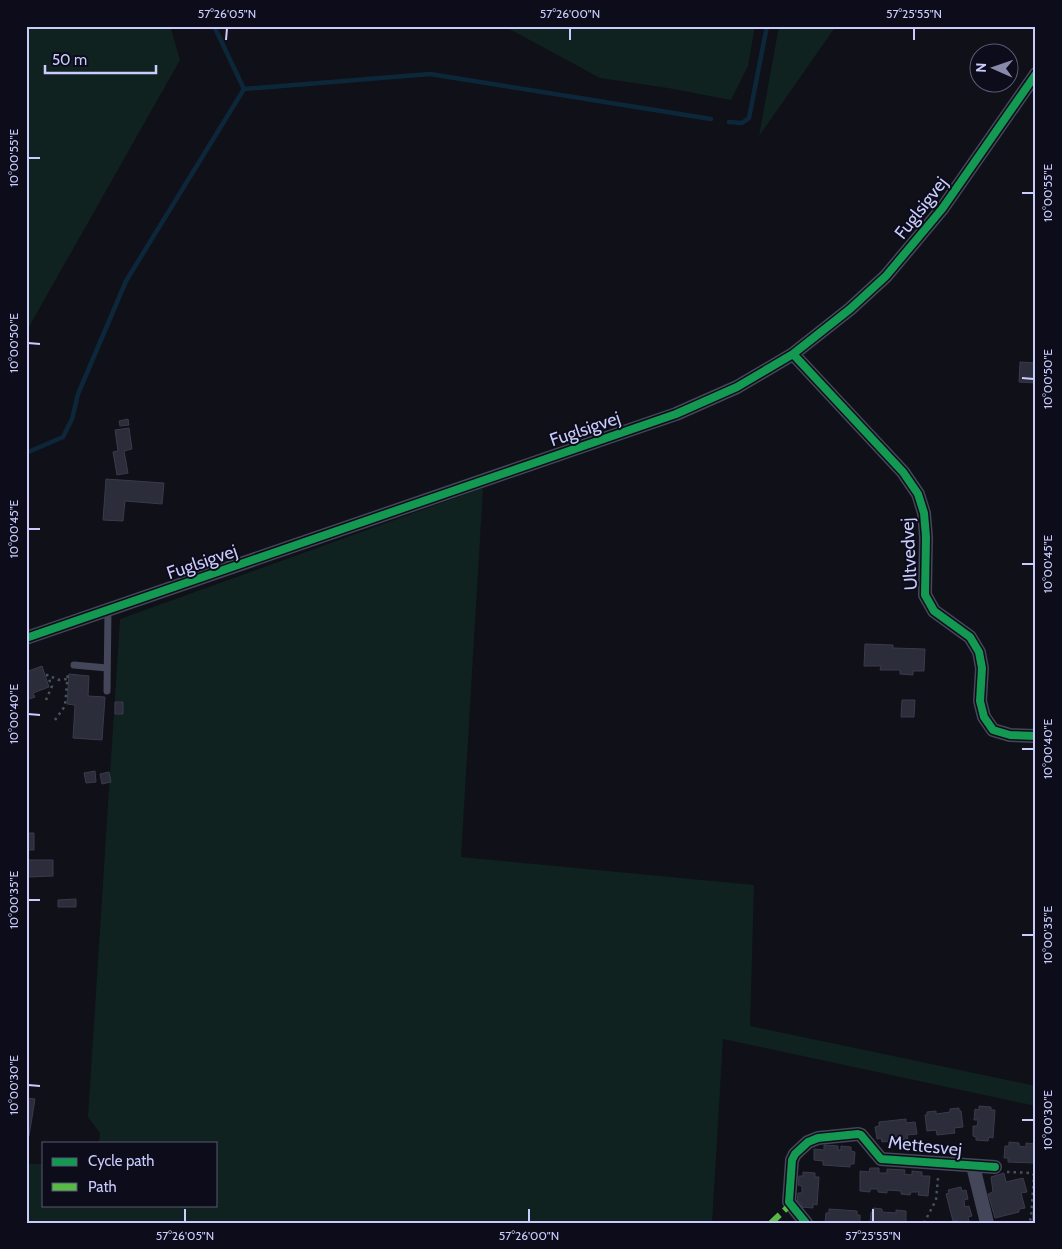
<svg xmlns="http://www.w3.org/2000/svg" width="1062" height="1249" viewBox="0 0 1062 1249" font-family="Cabin,sans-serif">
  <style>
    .green { fill: #0f221f }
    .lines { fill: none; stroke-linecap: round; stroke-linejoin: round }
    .stream { stroke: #0d273a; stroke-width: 4.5 }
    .building { fill: #2c2d3a; stroke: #3a3a4c }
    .path { stroke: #45545b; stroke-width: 2.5; stroke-dasharray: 2.5 4; stroke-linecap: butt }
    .lane { stroke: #444759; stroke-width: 7 }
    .street { stroke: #444759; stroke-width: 14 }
    .quiet { stroke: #58b947; stroke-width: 6; stroke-dasharray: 12 6; stroke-linecap: butt }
    .cycleway-casing { stroke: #0c0c1b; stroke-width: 11 }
    .cycleway { stroke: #139951; stroke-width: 8 }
    .ticks { fill: none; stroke: #c9ccfc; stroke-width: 2 }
    .labels { text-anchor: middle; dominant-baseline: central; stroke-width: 4; stroke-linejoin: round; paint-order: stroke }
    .street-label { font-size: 18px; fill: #c9ccfc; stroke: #0c0c1b }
    .neatline { fill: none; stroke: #c9ccfc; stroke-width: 2 }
    .ticks-label { font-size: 12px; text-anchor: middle; fill: #c9ccfc }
  </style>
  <rect width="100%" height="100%" fill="#101018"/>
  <path class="green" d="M 26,26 L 170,26 L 180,60 L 26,332 Z
    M 504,26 L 755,26 L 748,66 L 731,100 L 668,88 L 600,78 Z
    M 779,26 L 836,26 L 759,136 Z
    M 483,488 L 461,857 L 754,885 L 750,1026 L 1036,1086 L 1036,1106 L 723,1039 L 712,1223 L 26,1223 L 26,1164 L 44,1164 L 44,1205 L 216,1205 L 216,1143 L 99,1143 L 100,1133 L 88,1117 L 120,619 Z"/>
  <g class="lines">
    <path class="stream" d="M 214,26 L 244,89
      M 729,122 L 742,123 L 749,118 L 767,26
      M 26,453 L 63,437 L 72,419 L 78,394 L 126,281 L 244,89 L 430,74 L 711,119"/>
  </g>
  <path class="building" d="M 1020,362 L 1036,363 L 1036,383 L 1019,382 Z
    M 128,419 L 129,425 L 120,426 L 119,421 Z
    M 129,428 L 132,449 L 124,451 L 128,473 L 117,475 L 113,452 L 118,451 L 115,430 Z
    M 106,479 L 164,483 L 162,504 L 125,501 L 123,521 L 103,520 Z
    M 865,644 L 893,645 L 893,648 L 925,649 L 924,671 L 913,671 L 913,675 L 900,674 L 900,670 L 880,670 L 881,666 L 864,666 Z
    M 42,666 L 49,687 L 33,693 L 35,697 L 26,700 L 26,672 Z
    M 69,674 L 89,676 L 88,696 L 105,697 L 102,740 L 73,738 L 75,705 L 67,704 Z
    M 902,700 L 915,700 L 914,717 L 901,717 Z
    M 115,702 L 123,702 L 123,714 L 115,714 Z
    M 95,771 L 96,782 L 86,783 L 84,773 Z
    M 109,772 L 111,782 L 102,784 L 100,774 Z
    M 26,833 L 34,833 L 34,850 L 26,850 Z
    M 27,860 L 53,860 L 53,876 L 28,877 Z
    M 76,899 L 76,907 L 58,907 L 58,900 Z
    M 26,1098 L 35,1099 L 29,1136 L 26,1136 Z
    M 979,1106 L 991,1107 L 991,1110 L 995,1110 L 993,1138 L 989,1137 L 988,1141 L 976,1140 L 976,1137 L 973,1136 L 973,1126 L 977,1126 L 978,1120 L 974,1120 L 975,1109 L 979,1110 Z
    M 959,1108 L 959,1111 L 961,1111 L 963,1127 L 954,1128 L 955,1133 L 937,1135 L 936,1130 L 927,1131 L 925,1115 L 927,1115 L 927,1112 L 936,1111 L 936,1114 L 950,1112 L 950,1109 Z
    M 906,1119 L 906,1123 L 915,1122 L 917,1134 L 907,1135 L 908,1139 L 898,1140 L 898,1136 L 891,1137 L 891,1141 L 882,1142 L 881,1138 L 877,1139 L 875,1127 L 879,1126 L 879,1122 Z
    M 1009,1142 L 1019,1143 L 1019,1146 L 1026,1147 L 1026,1143 L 1036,1144 L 1035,1163 L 1008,1162 L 1008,1158 L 1004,1158 L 1005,1146 L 1009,1146 Z
    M 824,1145 L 838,1146 L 838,1150 L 841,1150 L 841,1146 L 851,1147 L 851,1151 L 855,1152 L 854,1164 L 850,1164 L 850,1167 L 823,1165 L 823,1161 L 814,1160 L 814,1149 L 824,1150 Z
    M 870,1168 L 879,1168 L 879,1173 L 887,1173 L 887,1169 L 905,1170 L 904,1174 L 912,1175 L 912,1171 L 922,1172 L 922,1176 L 930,1176 L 928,1196 L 918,1195 L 919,1192 L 911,1192 L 910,1195 L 901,1194 L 901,1191 L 887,1190 L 887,1193 L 878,1192 L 878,1189 L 870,1189 L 870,1192 L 860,1191 L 860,1171 L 869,1172 Z
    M 803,1172 L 815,1173 L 815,1177 L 819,1177 L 817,1205 L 813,1204 L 813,1208 L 801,1207 L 801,1203 L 797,1203 L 798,1193 L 802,1193 L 802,1186 L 798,1185 L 799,1176 L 803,1176 Z
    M 1004,1173 L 1006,1182 L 1023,1178 L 1027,1192 L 1021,1193 L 1025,1208 L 1019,1209 L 1019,1212 L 995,1218 L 988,1194 L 993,1192 L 991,1177 Z
    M 1036,1179 L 1036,1223 L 1032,1223 Z
    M 961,1187 L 962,1191 L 966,1190 L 968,1199 L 964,1200 L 965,1207 L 969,1206 L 972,1216 L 968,1217 L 969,1221 L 957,1223 L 957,1220 L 953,1221 L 946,1194 L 949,1193 L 948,1190 Z
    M 873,1208 L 882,1209 L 882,1212 L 896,1213 L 896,1210 L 906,1211 L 906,1223 L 870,1223 L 871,1212 L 873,1212 Z
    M 829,1209 L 857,1211 L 857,1215 L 860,1215 L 860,1223 L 825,1223 L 826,1213 L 829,1213 Z"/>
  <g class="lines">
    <path class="path" d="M 46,700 L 52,686 L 47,675 L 59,680 L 67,679
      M 55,720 L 65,706 L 68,672
      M 1007,1172 L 1032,1173 L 1034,1175 L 1031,1219 L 1023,1223
      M 924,1223 L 936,1200 L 938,1178"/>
    <path class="lane" d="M 74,665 L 107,668
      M 107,691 L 108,610"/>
    <path class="street" d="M 793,354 L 903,472 L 918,494 L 924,513 L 926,537 L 925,595 L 934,611 L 970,637 L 979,652 L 982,668 L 980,701 L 984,717 L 993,730 L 1010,735 L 1036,736
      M 26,638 L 676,414 L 737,387 L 793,354 L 850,309 L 886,276 L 942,209 L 1036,74
      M 973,1166 L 987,1223
      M 806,1223 L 789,1202 L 792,1160 L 795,1154 L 808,1142 L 818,1138 L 858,1134 L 861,1135 L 881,1159 L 995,1167"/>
    <path class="quiet" d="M 771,1223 L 790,1205"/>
    <g class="cycleway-casing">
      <path id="cycleway" d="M 793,354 L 903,472 L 918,494 L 924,513 L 926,537 L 925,595 L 934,611 L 970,637 L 979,652 L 982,668 L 980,701 L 984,717 L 993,730 L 1010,735 L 1036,736
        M 26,638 L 676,414 L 737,387 L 793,354 L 850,309 L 886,276 L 942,209 L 1036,74
        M 806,1223 L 789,1202 L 792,1160 L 795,1154 L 808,1142 L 818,1138 L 858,1134 L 861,1135 L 881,1159 L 995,1167"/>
    </g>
    <use href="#cycleway" class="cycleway"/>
  </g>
  <path class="ticks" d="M 226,40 L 227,28M 570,40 L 570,28M 914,40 L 914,28M 28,158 L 40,158M 1022,193 L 1034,193M 28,343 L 40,344M 1022,378 L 1034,379M 28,529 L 40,529M 1022,564 L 1034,564M 28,714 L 40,715M 1022,749 L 1034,749M 28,900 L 40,900M 1022,935 L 1034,935M 28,1085 L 40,1086M 1022,1120 L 1034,1120M 185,1222 L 185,1209M 529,1222 L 529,1209M 873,1222 L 873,1209"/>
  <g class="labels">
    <g class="street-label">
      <text transform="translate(921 208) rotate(-52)">Fuglsigvej</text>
      <text transform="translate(585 429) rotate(-19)">Fuglsigvej</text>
      <text transform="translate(909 554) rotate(-93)">Ultvedvej</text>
      <text transform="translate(202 562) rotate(-19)">Fuglsigvej</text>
      <text transform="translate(925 1146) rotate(6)">Mettesvej</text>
    </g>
  </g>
  <rect width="1062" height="1249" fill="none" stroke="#0c0c1b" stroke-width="55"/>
  <rect x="42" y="1142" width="175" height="65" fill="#0c0c1b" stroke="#585975"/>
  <rect x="52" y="1158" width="25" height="8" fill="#139951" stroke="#585975"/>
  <text x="88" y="1166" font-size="15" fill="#c9ccfc">Cycle path</text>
  <rect x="52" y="1183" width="25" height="8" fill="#58b947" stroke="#585975"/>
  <text x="88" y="1192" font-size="15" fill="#c9ccfc">Path</text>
  <g transform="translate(994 68) rotate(272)"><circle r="24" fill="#0c0c1b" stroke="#585975"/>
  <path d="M0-4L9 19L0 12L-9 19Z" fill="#888aac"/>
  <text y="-8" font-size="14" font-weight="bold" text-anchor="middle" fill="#c9ccfc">N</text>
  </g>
  <path d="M45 65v8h111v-8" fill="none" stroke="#c9ccfc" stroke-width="2.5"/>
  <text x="52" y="65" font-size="15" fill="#c9ccfc" stroke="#0c0c1b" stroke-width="4" paint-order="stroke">50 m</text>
  <rect x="28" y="28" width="1006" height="1194" class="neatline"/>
  <g class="ticks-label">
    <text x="227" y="18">57°26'05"N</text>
    <text x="570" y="18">57°26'00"N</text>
    <text x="914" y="18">57°25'55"N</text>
    <text transform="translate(14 158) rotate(-90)" y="4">10°00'55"E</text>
    <text transform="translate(1048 193) rotate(-90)" y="4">10°00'55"E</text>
    <text transform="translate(14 343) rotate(-90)" y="4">10°00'50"E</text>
    <text transform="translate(1048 379) rotate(-90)" y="4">10°00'50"E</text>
    <text transform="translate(14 529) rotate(-90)" y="4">10°00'45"E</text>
    <text transform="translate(1048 564) rotate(-90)" y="4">10°00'45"E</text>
    <text transform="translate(14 714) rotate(-90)" y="4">10°00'40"E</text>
    <text transform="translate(1048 749) rotate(-90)" y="4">10°00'40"E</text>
    <text transform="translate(14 900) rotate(-90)" y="4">10°00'35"E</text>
    <text transform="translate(1048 935) rotate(-90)" y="4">10°00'35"E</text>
    <text transform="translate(14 1085) rotate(-90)" y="4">10°00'30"E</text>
    <text transform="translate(1048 1120) rotate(-90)" y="4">10°00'30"E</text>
    <text x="185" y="1240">57°26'05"N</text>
    <text x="529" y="1240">57°26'00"N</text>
    <text x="873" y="1240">57°25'55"N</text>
  </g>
</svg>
